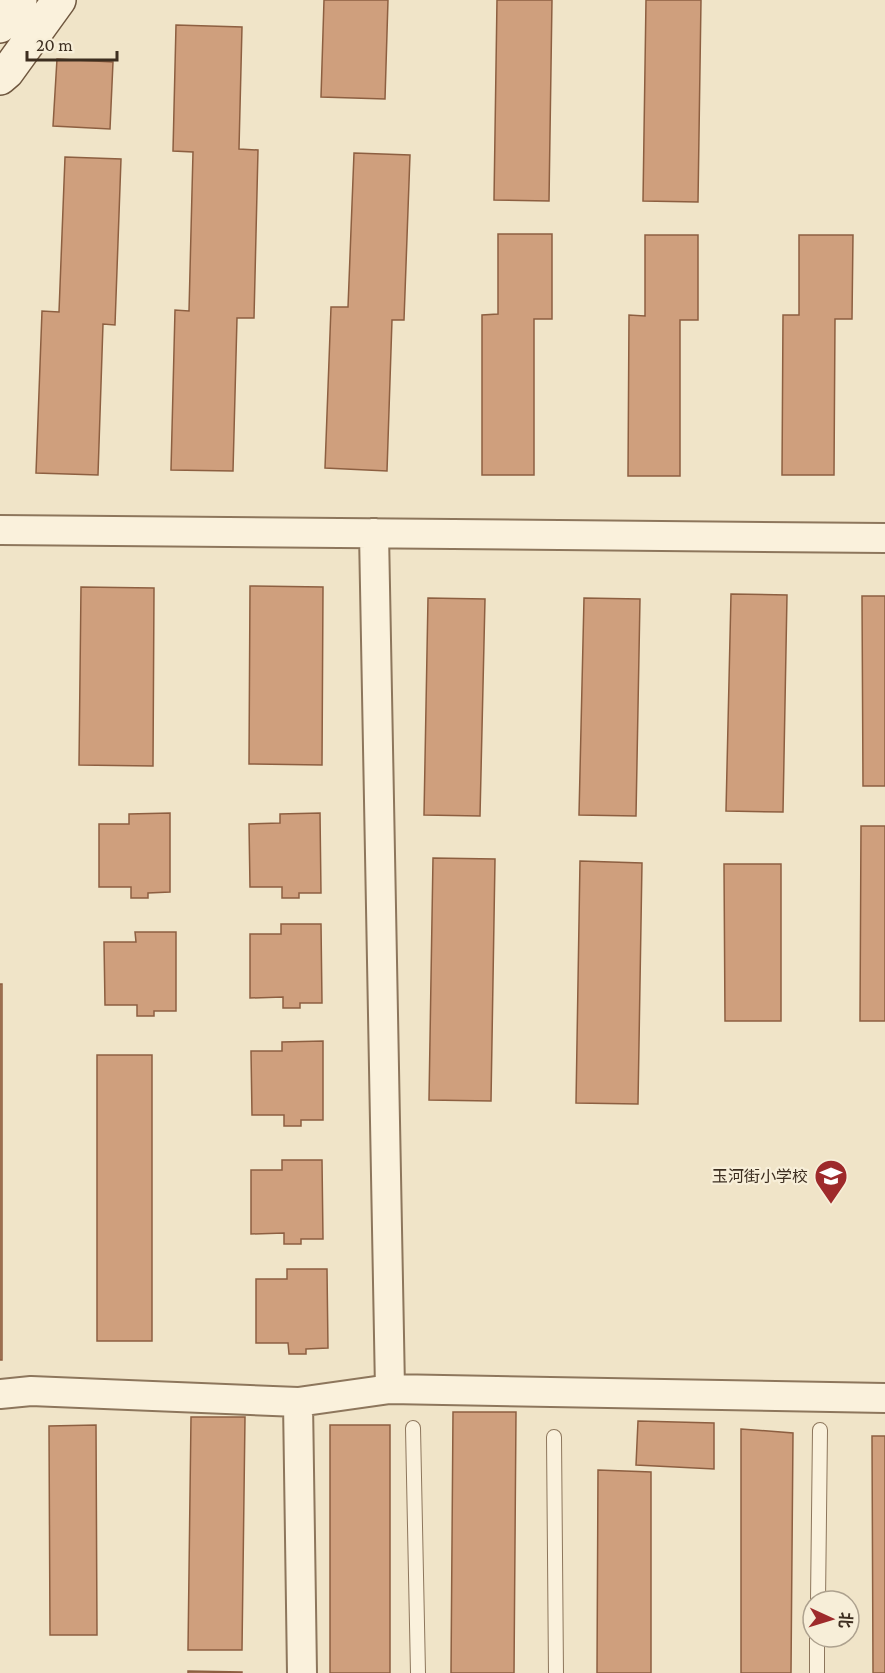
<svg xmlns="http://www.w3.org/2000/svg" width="885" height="1673" viewBox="0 0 885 1673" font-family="'Crimson Pro','Noto Sans SC',serif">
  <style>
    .building { fill: #cf9f7d; stroke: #8d5f41; stroke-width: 1.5 }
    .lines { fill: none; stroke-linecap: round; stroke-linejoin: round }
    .service-casing { stroke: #8d765c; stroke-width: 16 }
    .minor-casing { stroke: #8d765c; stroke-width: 32 }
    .secondary-casing { stroke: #6f573f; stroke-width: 36 }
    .service { stroke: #faf1dc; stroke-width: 14 }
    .minor { stroke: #faf1dc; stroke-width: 28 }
    .secondary { stroke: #faf1dc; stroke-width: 33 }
    .labels { text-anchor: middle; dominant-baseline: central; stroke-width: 4.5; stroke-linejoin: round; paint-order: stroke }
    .poi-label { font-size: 16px; fill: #3d2e20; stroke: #f7eed8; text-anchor: end }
  </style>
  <rect width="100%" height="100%" fill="#f0e4c8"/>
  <path class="building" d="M 324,0 L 388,0 L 385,99 L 321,97 Z
    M 497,0 L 552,0 L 549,201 L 494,200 Z
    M 646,0 L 701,0 L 698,202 L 643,201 Z
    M 176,25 L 242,27 L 239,149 L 258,150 L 254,318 L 237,318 L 233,471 L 171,470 L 175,310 L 189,311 L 193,152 L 173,151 Z
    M 57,59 L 113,62 L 110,129 L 53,126 Z
    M 354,153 L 410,155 L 404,320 L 392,320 L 387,471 L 325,468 L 331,307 L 348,307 Z
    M 65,157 L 121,159 L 115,325 L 103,324 L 98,475 L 36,473 L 42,311 L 59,312 Z
    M 498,234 L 552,234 L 552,319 L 534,319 L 534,475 L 482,475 L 482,315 L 498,314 Z
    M 645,235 L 698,235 L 698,320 L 680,320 L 680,476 L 628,476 L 629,315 L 645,316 Z
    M 799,235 L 853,235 L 852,319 L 835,319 L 834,475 L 782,475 L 783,315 L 799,315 Z
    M 250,586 L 323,587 L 322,765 L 249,764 Z
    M 81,587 L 154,588 L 153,766 L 79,765 Z
    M 731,594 L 787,595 L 783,812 L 726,811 Z
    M 862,596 L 885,596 L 885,786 L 863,786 Z
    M 428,598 L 485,599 L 480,816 L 424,815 Z
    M 584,598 L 640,599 L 636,816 L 579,815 Z
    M 170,813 L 170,892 L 148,893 L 148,898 L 131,898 L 131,887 L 99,887 L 99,824 L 129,824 L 129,814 Z
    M 320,813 L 321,893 L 299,893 L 299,898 L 282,898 L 282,887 L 250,887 L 249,824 L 280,823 L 280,814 Z
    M 861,826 L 885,826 L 885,1021 L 860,1021 Z
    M 433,858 L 495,859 L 491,1101 L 429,1100 Z
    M 580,861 L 642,863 L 638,1104 L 576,1103 Z
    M 724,864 L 781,864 L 781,1021 L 725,1021 Z
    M 281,924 L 321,924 L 322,1003 L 300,1003 L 300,1008 L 283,1008 L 283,997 L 250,998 L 250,934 L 281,934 Z
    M 135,932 L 176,932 L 176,1011 L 154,1011 L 154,1016 L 137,1016 L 137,1005 L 105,1005 L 104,942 L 136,942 Z
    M 0,984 L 2,984 L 2,1360 L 0,1360 Z
    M 323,1041 L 323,1120 L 301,1120 L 301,1126 L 284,1126 L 284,1115 L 252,1115 L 251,1051 L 282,1051 L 282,1042 Z
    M 97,1055 L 152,1055 L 152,1341 L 97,1341 Z
    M 282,1160 L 322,1160 L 323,1239 L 301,1239 L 301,1244 L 284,1244 L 284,1233 L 251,1234 L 251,1170 L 282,1170 Z
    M 287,1269 L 327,1269 L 328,1348 L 306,1349 L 306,1354 L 289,1354 L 288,1343 L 256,1343 L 256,1279 L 287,1279 Z
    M 453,1412 L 516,1412 L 514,1673 L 451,1673 Z
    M 191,1417 L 245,1417 L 242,1650 L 188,1650 Z
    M 638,1421 L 714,1423 L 714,1469 L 636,1465 Z
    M 96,1425 L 97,1635 L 50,1635 L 49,1426 Z
    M 330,1425 L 390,1425 L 390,1673 L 330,1673 Z
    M 741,1429 L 793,1433 L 791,1673 L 741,1673 Z
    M 872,1436 L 885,1436 L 885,1673 L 873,1673 Z
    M 598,1470 L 651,1472 L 651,1673 L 597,1673 Z
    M 188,1671 L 242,1672 L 242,1673 L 188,1673 Z"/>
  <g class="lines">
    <g class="service-casing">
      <path id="service" d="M 413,1428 L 418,1673
        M 554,1437 L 556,1673
        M 818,1601 L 820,1430
        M 817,1673 L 817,1637"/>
    </g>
    <g class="minor-casing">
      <path id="minor" d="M 0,530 L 885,538
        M 374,533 L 390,1389
        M 0,1394 L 31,1391 L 298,1402 L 390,1389 L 885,1398
        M 298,1402 L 302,1673"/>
    </g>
    <g class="secondary-casing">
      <path id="secondary" d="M 0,26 L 20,0
        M 0,78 L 7,72 L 59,0"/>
    </g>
    <use href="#service" class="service"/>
    <use href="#minor" class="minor"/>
    <use href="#secondary" class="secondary"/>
  </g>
  <defs>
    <g id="school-pin" transform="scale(1.725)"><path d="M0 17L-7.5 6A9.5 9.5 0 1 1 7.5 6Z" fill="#9e2a2b" stroke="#f7eed8"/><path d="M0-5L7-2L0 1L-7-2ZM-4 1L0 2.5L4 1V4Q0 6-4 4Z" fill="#fff"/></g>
  </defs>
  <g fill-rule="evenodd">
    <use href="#school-pin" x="831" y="1176"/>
  </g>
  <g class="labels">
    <g class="poi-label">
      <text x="808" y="1176">玉河街小学校</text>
    </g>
  </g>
  <g transform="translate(831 1619) rotate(94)"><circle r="28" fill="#f7eed8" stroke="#ada18e" stroke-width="1.5"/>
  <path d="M0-4.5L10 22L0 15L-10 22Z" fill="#9e2a2b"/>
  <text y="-9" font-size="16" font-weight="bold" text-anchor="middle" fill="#3d2e20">北</text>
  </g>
  <path d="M27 51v9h90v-9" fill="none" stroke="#3d2e20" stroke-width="3"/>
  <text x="36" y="51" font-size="18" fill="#3d2e20" stroke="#f7eed8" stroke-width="4.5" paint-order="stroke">20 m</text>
</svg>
